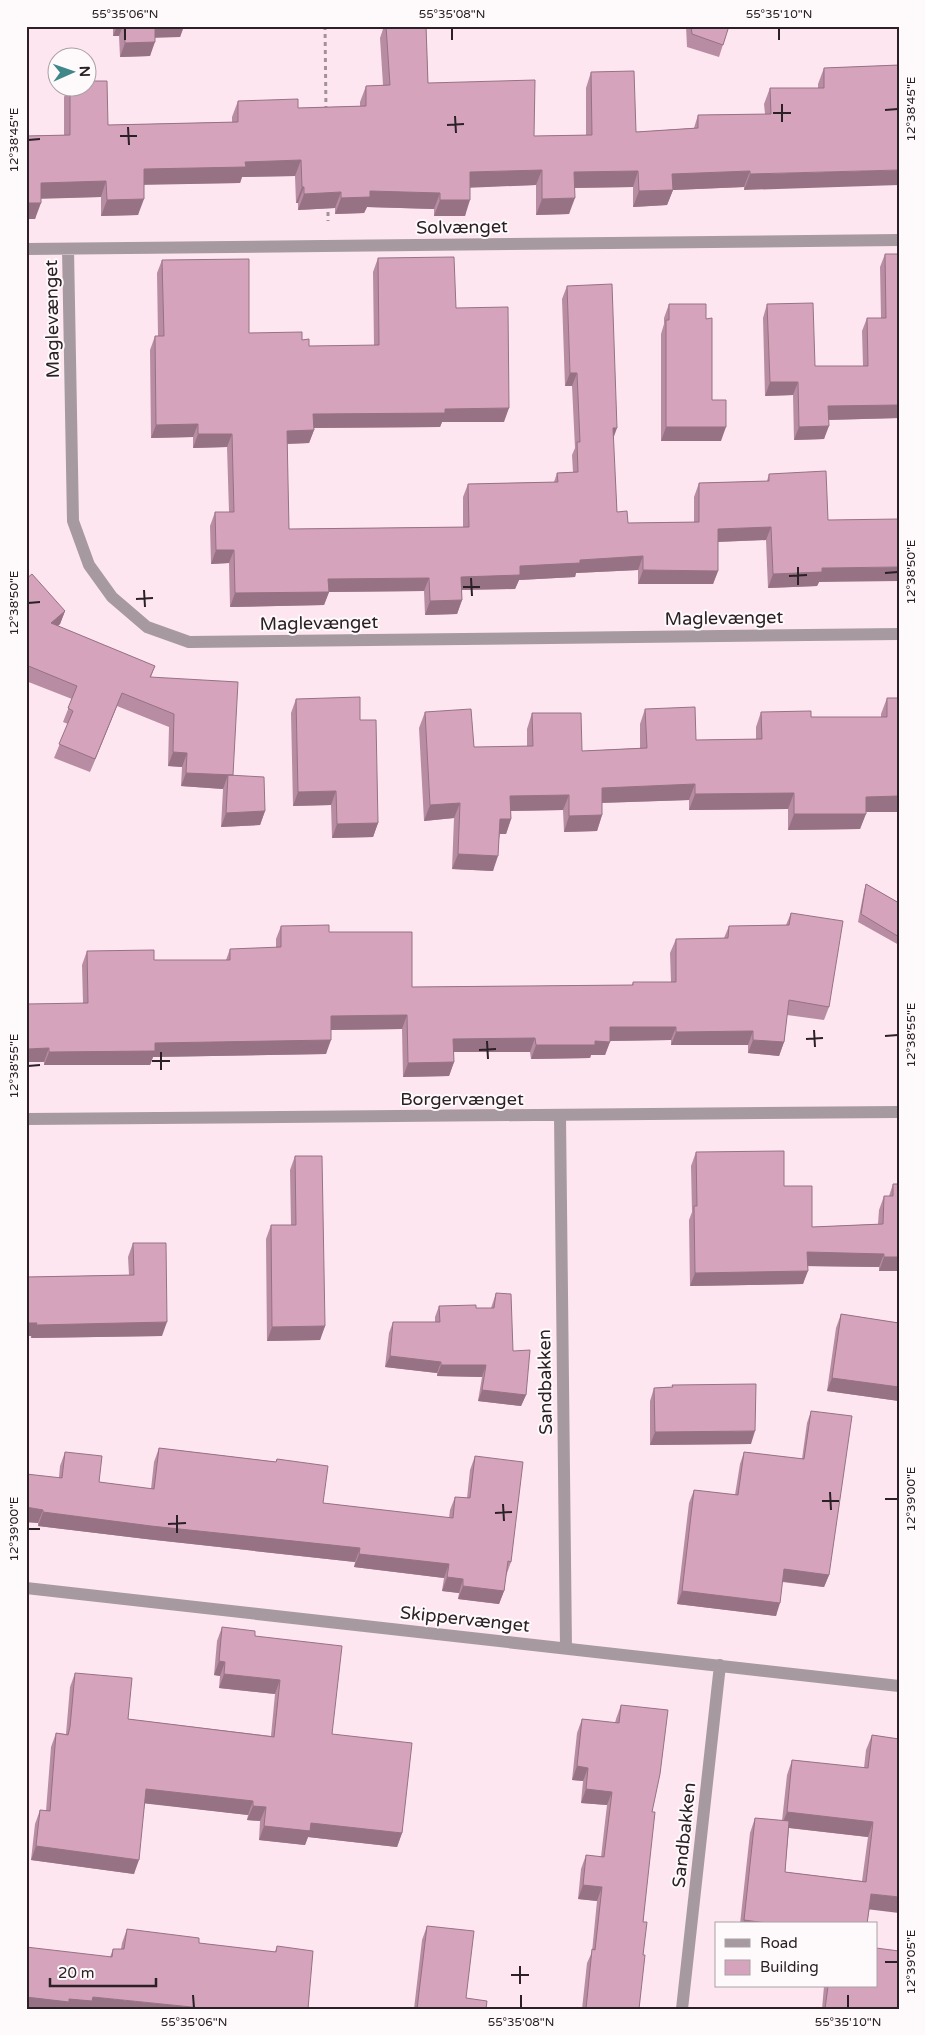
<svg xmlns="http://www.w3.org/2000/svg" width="925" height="2035" viewBox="0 0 925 2035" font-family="'Varela Round',sans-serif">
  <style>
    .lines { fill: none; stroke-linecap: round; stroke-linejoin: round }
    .path { stroke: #a39199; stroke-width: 3; stroke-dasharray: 4 4; stroke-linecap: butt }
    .minor { stroke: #a69aa0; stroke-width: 12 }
    .wall { fill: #b88ca2; fill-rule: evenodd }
    .shaded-wall { fill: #967284 }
    .building { fill: #d6a3bc; stroke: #967284 }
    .ticks { fill: none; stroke: #2a2025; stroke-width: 2 }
    .labels { text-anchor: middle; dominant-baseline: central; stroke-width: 4; stroke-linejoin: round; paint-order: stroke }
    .street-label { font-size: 18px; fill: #2a2025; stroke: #fef9fb }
    .neatline { fill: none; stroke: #2a2025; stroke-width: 2 }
    .ticks-label { font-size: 12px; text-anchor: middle; fill: #2a2025 }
  </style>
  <rect width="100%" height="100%" fill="#fde6f0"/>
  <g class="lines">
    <path class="path" d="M 325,26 L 326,111
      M 328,204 L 328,221"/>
    <path class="minor" d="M 26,249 L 899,240
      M 68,249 L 73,521 L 89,565 L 112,597 L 147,627 L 189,642 L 899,634
      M 560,1116 L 566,1648
      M 26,1119 L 899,1112
      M 26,1588 L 899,1686
      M 682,2009 L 720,1665"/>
  </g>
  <path class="wall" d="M 113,26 L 184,26 L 180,37 L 155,37 L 150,56 L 120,57 L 119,36 L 113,36 Z
    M 384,26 L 426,26 L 428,83 L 534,136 L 586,135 L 586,88 L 591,72 L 636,132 L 694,128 L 698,115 L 765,114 L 764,104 L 770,88 L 818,88 L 818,84 L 824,68 L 899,65 L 744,190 L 744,187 L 673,190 L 667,205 L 633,207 L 633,187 L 574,188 L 569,214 L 536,215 L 536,185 L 470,187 L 465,216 L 434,216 L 434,209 L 367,207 L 364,213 L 335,214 L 335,208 L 298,210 L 298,203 L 296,203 L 295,176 L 242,177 L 240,183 L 144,184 L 138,215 L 101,216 L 101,197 L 41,198 L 35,219 L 26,219 L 26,136 L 64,135 L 64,97 L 68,88 L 88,88 L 108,125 L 232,122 L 232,117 L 238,101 L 298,108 L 360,106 L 360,102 L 366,86 L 383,85 L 380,38 Z
    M 686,26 L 729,26 L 719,57 L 687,47 Z
    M 885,254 L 899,418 L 829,420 L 824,439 L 794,440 L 793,395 L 765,396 L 763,318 L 767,304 L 815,366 L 863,366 L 862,331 L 867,318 L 881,318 L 880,267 Z
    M 378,258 L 456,308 L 504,422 L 442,422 L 440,427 L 314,428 L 314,430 L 309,443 L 287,444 L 289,529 L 463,527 L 463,497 L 468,484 L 554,482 L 557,473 L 573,472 L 572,455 L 575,448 L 572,386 L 565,386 L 562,299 L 567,286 L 613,439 L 617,512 L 628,523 L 694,522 L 694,497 L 699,483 L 767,481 L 769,474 L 819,582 L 817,586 L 768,588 L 766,540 L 718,542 L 718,571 L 713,584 L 638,584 L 638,570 L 576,573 L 575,577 L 519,580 L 515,589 L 462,590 L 462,600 L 457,614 L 425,615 L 424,591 L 329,592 L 324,605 L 230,607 L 229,563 L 211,564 L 210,526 L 215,512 L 229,512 L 227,447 L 193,448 L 193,437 L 151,438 L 150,350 L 155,336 L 158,336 L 157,273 L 162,260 L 249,333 L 302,340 L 309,346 L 374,346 L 373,272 Z
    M 669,304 L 706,319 L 712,400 L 721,441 L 661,441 L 661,334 L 664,324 L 664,318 Z
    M 26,579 L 65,611 L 60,624 L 58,626 L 155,666 L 151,677 L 233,775 L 265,811 L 260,825 L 221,827 L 223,789 L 181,786 L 182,767 L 168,766 L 169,727 L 117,706 L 90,772 L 54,758 L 68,724 L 63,722 L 72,699 L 26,681 Z
    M 887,698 L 899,812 L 866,812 L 860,829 L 788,830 L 788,809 L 689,810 L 689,800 L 602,803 L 602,815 L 597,831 L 564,832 L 563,810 L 511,811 L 511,819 L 506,834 L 500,834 L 493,871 L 452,869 L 454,818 L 424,821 L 419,728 L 425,712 L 474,747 L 527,747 L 527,729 L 532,713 L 582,751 L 640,748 L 640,724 L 645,709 L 696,740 L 756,739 L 756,727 L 761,712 L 811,717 L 881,717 L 881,714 Z
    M 296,699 L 360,720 L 378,823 L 373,837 L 332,838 L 331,805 L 293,806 L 291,713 Z
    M 866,884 L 899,903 L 899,945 L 858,922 L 864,891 Z
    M 791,913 L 829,1007 L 824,1020 L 787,1015 L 784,1042 L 779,1056 L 748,1053 L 748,1045 L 671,1045 L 671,1040 L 610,1041 L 605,1055 L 591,1055 L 590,1058 L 531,1059 L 530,1052 L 454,1052 L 454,1062 L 449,1076 L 403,1077 L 402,1029 L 331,1030 L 326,1054 L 153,1057 L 150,1065 L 44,1065 L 44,1062 L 26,1062 L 83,1003 L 82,965 L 87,951 L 154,960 L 226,960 L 230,949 L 276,948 L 276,939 L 281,926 L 329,932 L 412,987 L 632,985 L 633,982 L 671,982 L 670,953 L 676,939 L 724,938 L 729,926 L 786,925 Z
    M 696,1152 L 784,1186 L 812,1227 L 878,1224 L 879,1210 L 884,1196 L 889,1196 L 893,1184 L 899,1184 L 899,1271 L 879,1271 L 879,1267 L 808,1266 L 803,1284 L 690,1286 L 689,1220 L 692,1212 L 691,1166 Z
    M 295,1156 L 325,1326 L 320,1340 L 267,1341 L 266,1239 L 271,1225 L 291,1225 L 290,1170 Z
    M 133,1243 L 162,1336 L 31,1338 L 26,1277 L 129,1275 L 128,1257 Z
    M 496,1293 L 526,1395 L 521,1406 L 478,1401 L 482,1377 L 437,1376 L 437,1373 L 385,1367 L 389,1333 L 393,1322 L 435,1322 L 435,1317 L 439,1306 L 476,1308 L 491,1308 Z
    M 841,1314 L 899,1323 L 899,1401 L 827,1391 L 836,1328 Z
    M 672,1385 L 751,1444 L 650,1445 L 650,1401 L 654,1388 L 672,1387 Z
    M 811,1411 L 829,1575 L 824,1587 L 782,1582 L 776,1616 L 677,1604 L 689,1503 L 694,1490 L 735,1495 L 740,1464 L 744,1452 L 802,1459 L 807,1423 Z
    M 159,1448 L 276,1462 L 277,1459 L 323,1503 L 449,1518 L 450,1510 L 455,1497 L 467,1498 L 470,1470 L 475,1456 L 511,1562 L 506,1576 L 504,1591 L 499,1604 L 458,1599 L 459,1593 L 442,1591 L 444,1578 L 354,1567 L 355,1562 L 146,1539 L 38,1526 L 38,1523 L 26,1522 L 59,1477 L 60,1466 L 65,1452 L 99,1482 L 151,1489 L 154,1462 Z
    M 222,1627 L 255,1636 L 332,1734 L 402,1833 L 397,1847 L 308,1837 L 305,1845 L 259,1840 L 260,1821 L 247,1820 L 248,1815 L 145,1803 L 134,1874 L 31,1860 L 35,1824 L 40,1810 L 46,1811 L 51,1747 L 56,1733 L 66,1734 L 70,1687 L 75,1673 L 128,1719 L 271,1736 L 275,1694 L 219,1688 L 220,1676 L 214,1675 L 217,1641 Z
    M 621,1705 L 652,1812 L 643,1922 L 643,1955 L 639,2009 L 582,2009 L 587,1963 L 592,1952 L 597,1901 L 578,1899 L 581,1869 L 586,1855 L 601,1857 L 607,1805 L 581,1803 L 583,1781 L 572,1780 L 577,1733 L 582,1719 L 615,1723 L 616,1719 Z
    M 872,1735 L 899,1739 L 867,1924 L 740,1924 L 750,1833 L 755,1818 L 782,1821 L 787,1775 L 792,1760 L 864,1768 L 866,1750 ZM 789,1828 L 868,1837 L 862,1881 L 785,1872 Z
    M 427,1926 L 466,1998 L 486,2009 L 414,2009 L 422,1940 Z
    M 127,1929 L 199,1943 L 275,1952 L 277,1946 L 308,2009 L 110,1957 L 113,1949 L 121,1949 L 122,1943 Z
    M 824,1986 L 876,1986 L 899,2009 L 822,2009 Z"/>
  <path class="shaded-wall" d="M 117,26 L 123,26 L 119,36 L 113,36 Z
    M 154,26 L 184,26 L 180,37 L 150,38 Z
    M 497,26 L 532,26 L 531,28 L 496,29 Z
    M 155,42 L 150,56 L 120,57 L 125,43 Z
    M 301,160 L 295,176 L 242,177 L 240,183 L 138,185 L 144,169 L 245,162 Z
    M 542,170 L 536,185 L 464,188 L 470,172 Z
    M 899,170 L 899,185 L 744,190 L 750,174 Z
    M 638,171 L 633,187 L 568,188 L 574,172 Z
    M 750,171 L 744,187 L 673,190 L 667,205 L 633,207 L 639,191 L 672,174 Z
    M 106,181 L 101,197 L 35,199 L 41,183 Z
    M 302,187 L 304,187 L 298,203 L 296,203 Z
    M 370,191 L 440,193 L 434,209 L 367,207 L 364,213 L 335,214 L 341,198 Z
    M 341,192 L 335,208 L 298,210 L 304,194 Z
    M 575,198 L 569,214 L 536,215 L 542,199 Z
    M 144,199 L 138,215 L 101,216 L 107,200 Z
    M 440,200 L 470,200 L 465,216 L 434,216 Z
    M 26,203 L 41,203 L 35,219 L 26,219 Z
    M 570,373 L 577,373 L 572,386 L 565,386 Z
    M 770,382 L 798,382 L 793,395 L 765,396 Z
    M 899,405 L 899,418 L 823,420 L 828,406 Z
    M 509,408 L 504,422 L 442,422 L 440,427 L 308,428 L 313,414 L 445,409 Z
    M 198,424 L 193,437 L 151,438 L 156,425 Z
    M 829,426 L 824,439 L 794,440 L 799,427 Z
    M 666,427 L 726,427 L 721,441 L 661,441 Z
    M 613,428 L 617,428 L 612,442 Z
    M 314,430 L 309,443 L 282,444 L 287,431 Z
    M 198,434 L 232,434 L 227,447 L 193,448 Z
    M 771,527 L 766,540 L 713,542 L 718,529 Z
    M 216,550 L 234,550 L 229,563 L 211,564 Z
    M 643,556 L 638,570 L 576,573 L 575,577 L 519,580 L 515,589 L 456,590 L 461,577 L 520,566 L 580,560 Z
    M 899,567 L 899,581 L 819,582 L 817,586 L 768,588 L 773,574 L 822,568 Z
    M 643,570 L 718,571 L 713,584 L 638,584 Z
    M 429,578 L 424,591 L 329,592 L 324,605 L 230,607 L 235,593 L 328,579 Z
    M 462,600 L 457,614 L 425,615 L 430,601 Z
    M 65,611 L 60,624 L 46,636 L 51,623 Z
    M 122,693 L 117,706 L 90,772 L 95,759 Z
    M 173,752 L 187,753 L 182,767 L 168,766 Z
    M 186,773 L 228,775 L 223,789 L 181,786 Z
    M 695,784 L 689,800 L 596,803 L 602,788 Z
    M 336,791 L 331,805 L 293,806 L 298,792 Z
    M 794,793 L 788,809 L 689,810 L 695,794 Z
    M 569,795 L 563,810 L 505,811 L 510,796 Z
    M 899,796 L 899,812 L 860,812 L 866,797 Z
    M 460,803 L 454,818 L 424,821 L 430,805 Z
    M 265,811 L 260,825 L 221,827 L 226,813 Z
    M 794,814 L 866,814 L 860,829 L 788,830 Z
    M 602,815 L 597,831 L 564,832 L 569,816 Z
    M 500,819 L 511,819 L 506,834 L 495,834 Z
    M 378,823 L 373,837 L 332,838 L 337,824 Z
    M 458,854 L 498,856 L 493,871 L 452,869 Z
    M 407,1015 L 402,1029 L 326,1030 L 331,1016 Z
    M 610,1027 L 676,1027 L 671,1040 L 605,1041 Z
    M 753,1031 L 748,1045 L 671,1045 L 676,1032 Z
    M 535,1038 L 530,1052 L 448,1052 L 453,1039 Z
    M 331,1040 L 326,1054 L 153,1057 L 150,1065 L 44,1065 L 49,1052 L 155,1043 Z
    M 753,1040 L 784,1042 L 779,1056 L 748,1053 Z
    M 595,1041 L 610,1042 L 605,1055 L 591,1055 L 590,1058 L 531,1059 L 536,1045 Z
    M 49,1048 L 44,1062 L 26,1062 L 26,1049 Z
    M 454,1062 L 449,1076 L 403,1077 L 408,1063 Z
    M 807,1252 L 884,1254 L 879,1267 L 802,1266 Z
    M 884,1257 L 899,1257 L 899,1271 L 879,1271 Z
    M 808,1271 L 803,1284 L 690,1286 L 695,1273 Z
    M 167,1322 L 162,1336 L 31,1338 L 36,1325 Z
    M 26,1323 L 37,1323 L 32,1336 L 26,1336 Z
    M 325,1326 L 320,1340 L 267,1341 L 272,1327 Z
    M 390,1356 L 441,1362 L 437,1373 L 385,1367 Z
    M 441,1365 L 486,1365 L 482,1377 L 437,1376 Z
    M 832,1378 L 899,1387 L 899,1401 L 827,1391 Z
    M 482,1390 L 526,1395 L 521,1406 L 478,1401 Z
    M 755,1431 L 751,1444 L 650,1445 L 655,1432 Z
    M 26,1507 L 43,1510 L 38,1523 L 26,1522 Z
    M 43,1512 L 360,1548 L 355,1562 L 146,1539 L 38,1526 Z
    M 359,1554 L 449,1564 L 444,1578 L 354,1567 Z
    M 784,1569 L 829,1575 L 824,1587 L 779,1581 Z
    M 447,1577 L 463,1579 L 459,1593 L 442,1591 Z
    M 463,1586 L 504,1591 L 499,1604 L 458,1599 Z
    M 682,1591 L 780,1603 L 776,1616 L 677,1604 Z
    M 219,1661 L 225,1662 L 220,1676 L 214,1675 Z
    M 224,1674 L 280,1680 L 275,1694 L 219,1688 Z
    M 577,1766 L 588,1768 L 583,1781 L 572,1780 Z
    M 146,1789 L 253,1801 L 248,1815 L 141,1803 Z
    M 586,1789 L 612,1792 L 607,1805 L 581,1803 Z
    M 253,1806 L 266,1807 L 260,1821 L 247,1820 Z
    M 787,1812 L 873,1822 L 868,1837 L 781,1827 Z
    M 311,1823 L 402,1833 L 397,1847 L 308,1837 L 305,1845 L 259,1840 L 264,1826 Z
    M 36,1846 L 139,1860 L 134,1874 L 31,1860 Z
    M 583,1885 L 602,1887 L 597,1901 L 578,1899 Z
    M 871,1894 L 899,1897 L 899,1913 L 866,1909 Z
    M 744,1920 L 774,1924 L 743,1924 Z
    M 26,1997 L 69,1999 L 93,1997 L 211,2009 L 26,2009 Z"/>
  <path class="building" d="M 124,26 L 155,26 L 155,42 L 125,43 Z
    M 386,26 L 426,26 L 428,83 L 535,80 L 534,136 L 592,135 L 591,72 L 634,71 L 636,132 L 698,128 L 698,115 L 771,114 L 770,88 L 824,88 L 824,68 L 899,65 L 899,170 L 750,174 L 750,171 L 672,174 L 673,190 L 639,191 L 638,171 L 574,172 L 575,198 L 542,199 L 542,170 L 470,172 L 470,200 L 440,200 L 440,193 L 370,191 L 370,197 L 341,198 L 341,192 L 304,194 L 304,187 L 302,187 L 301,160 L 245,162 L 246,167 L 144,169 L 144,199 L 107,200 L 106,181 L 41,183 L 41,203 L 26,203 L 26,136 L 70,135 L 70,88 L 88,88 L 88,81 L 107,81 L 108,125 L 238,122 L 238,101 L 298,99 L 298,108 L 366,106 L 366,86 L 390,85 Z
    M 691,26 L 729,26 L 723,45 L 692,34 Z
    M 885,254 L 899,254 L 899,405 L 828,406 L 829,426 L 799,427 L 798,382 L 770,382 L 767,304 L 813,303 L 815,366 L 868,366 L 867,318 L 886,318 Z
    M 454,257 L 456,308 L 508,307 L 509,408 L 445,409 L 445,413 L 313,414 L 314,430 L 287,431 L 289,529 L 469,527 L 468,484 L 558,482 L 557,473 L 578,472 L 577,442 L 580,442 L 577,373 L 570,373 L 567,286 L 612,284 L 617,428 L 613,428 L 617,512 L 627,511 L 628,523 L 699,522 L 699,483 L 769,481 L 769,474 L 826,471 L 828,520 L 899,519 L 899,567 L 822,568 L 822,572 L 773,574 L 771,527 L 718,529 L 718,571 L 643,570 L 643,556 L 580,560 L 580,563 L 520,566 L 520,575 L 461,577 L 462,600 L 430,601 L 429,578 L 328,579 L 329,592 L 235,593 L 234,550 L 216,550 L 215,512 L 234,512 L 232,434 L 198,434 L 198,424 L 156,425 L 155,336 L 164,336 L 162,260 L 249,259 L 249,333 L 302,332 L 302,340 L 309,339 L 309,346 L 379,345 L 378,258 Z
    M 669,304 L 706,304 L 706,319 L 712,318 L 712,400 L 726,400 L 726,427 L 666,427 L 666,320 L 669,320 Z
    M 32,574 L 65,611 L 51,623 L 155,666 L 150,677 L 238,682 L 233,775 L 186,773 L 187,753 L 173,752 L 174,714 L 122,693 L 95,759 L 59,744 L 73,711 L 68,708 L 77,686 L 26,665 L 26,579 Z
    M 360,697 L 360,720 L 376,720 L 378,823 L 337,824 L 336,791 L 298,792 L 296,699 Z
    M 887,698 L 899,698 L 899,796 L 866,797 L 866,814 L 794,814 L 794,793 L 695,794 L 695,784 L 602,788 L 602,815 L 569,816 L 569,795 L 510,796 L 511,819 L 500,819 L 498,856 L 458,854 L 460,803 L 430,805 L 425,712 L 471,709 L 474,747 L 533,746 L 532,713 L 581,713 L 582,751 L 647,748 L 645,709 L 695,707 L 696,740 L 762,739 L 761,712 L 811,711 L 811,717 L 887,717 Z
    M 228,775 L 264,777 L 265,811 L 226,813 Z
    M 866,884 L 899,903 L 899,937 L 861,914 Z
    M 791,913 L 843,921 L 829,1007 L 789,1000 L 784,1042 L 753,1040 L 753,1031 L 676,1032 L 676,1027 L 610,1027 L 610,1042 L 595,1041 L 595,1045 L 536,1045 L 535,1038 L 453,1039 L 454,1062 L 408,1063 L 407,1015 L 331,1016 L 331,1040 L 155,1043 L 155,1051 L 49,1052 L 49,1048 L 26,1049 L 26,1004 L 88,1003 L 87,951 L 154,950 L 154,960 L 230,960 L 230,949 L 281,947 L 281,926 L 329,925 L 329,932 L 412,932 L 412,987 L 633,985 L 633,982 L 676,982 L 676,939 L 728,938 L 729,926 L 789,925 Z
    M 784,1151 L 784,1186 L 812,1186 L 812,1227 L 883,1224 L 884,1196 L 893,1196 L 893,1184 L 899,1184 L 899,1257 L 884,1257 L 884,1254 L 807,1252 L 808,1271 L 695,1273 L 694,1206 L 697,1206 L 696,1152 Z
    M 295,1156 L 322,1156 L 325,1326 L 272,1327 L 271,1225 L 296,1225 Z
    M 133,1243 L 166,1243 L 167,1322 L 36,1325 L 37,1323 L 26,1323 L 26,1277 L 134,1275 Z
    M 496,1293 L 511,1294 L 513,1351 L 530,1350 L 526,1395 L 482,1390 L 486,1365 L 441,1365 L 441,1362 L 390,1356 L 393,1322 L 440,1322 L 439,1306 L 476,1305 L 476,1308 L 494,1308 Z
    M 841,1314 L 899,1323 L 899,1387 L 832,1378 Z
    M 756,1384 L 755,1431 L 655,1432 L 654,1388 L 673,1387 L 672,1385 Z
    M 811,1411 L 852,1416 L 829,1575 L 784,1569 L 780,1603 L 682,1591 L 694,1490 L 738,1495 L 744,1452 L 804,1459 Z
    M 159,1448 L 276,1462 L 277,1459 L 328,1466 L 323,1503 L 453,1518 L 455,1497 L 470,1498 L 475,1456 L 523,1462 L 511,1562 L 508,1561 L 504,1591 L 463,1586 L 463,1579 L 447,1577 L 449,1564 L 359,1554 L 360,1548 L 151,1526 L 43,1512 L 43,1510 L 26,1507 L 26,1474 L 62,1478 L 65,1452 L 102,1456 L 99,1482 L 154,1489 Z
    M 222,1627 L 255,1631 L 255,1636 L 342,1646 L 332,1734 L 412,1743 L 402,1833 L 311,1823 L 310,1831 L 264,1826 L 266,1807 L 253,1806 L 253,1801 L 146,1789 L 139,1860 L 36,1846 L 40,1810 L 50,1811 L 56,1733 L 68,1735 L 70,1727 L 75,1673 L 132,1678 L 128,1719 L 274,1737 L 280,1680 L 224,1674 L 225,1662 L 219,1661 Z
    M 621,1705 L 668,1710 L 660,1774 L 652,1812 L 655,1812 L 643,1922 L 647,1922 L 643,1955 L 645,1955 L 639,2009 L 586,2009 L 592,1949 L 595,1950 L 602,1887 L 583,1885 L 586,1855 L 604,1857 L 612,1792 L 586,1789 L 588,1768 L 577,1766 L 582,1719 L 619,1723 Z
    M 872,1735 L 899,1739 L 899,1897 L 871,1894 L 867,1924 L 774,1924 L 744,1920 L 755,1818 L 789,1821 L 785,1872 L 866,1882 L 873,1822 L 787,1812 L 792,1760 L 868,1768 Z
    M 427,1926 L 474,1931 L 466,1998 L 487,2001 L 486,2009 L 417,2009 Z
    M 127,1929 L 199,1938 L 199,1943 L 276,1952 L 277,1946 L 313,1951 L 308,2009 L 211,2009 L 93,1997 L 92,2001 L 69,1999 L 69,2002 L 26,1997 L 26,1947 L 112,1957 L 113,1949 L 124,1949 Z
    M 876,1948 L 899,1951 L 899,2009 L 825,2009 L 828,1986 L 876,1986 Z"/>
  <path class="ticks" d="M 125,28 L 125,40M 452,28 L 452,40M 779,28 L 779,40M 782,104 L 782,122M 885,110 L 898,109M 773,113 L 791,113M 455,116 L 456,133M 447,125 L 464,124M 128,127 L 129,145M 120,136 L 137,136M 28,140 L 40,139M 798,567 L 798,585M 885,573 L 898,572M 789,576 L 807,575M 471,578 L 472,596M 463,587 L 480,587M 144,590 L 145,607M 136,599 L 153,598M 28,603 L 40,602M 814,1030 L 815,1047M 885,1036 L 898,1035M 806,1039 L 823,1038M 487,1041 L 488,1059M 479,1050 L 496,1049M 161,1052 L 161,1070M 152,1061 L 170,1061M 28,1066 L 40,1065M 830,1492 L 831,1510M 885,1499 L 898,1499M 822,1501 L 839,1501M 503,1504 L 504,1521M 495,1513 L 512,1512M 177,1515 L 177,1533M 168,1524 L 186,1523M 28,1529 L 40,1529M 885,1962 L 898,1962M 520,1966 L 520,1984M 511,1975 L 529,1975M 193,1995 L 194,2008M 521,1995 L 521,2008M 848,1995 L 848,2008"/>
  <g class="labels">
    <g class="street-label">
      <text transform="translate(462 227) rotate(-1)">Solvænget</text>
      <text transform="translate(52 319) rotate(-91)">Maglevænget</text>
      <text transform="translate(724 618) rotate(-1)">Maglevænget</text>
      <text transform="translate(319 623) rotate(-1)">Maglevænget</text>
      <text x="462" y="1099">Borgervænget</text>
      <text transform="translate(545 1382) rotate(-91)">Sandbakken</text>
      <text transform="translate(465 1619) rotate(6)">Skippervænget</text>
      <text transform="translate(684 1835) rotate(-84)">Sandbakken</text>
    </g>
  </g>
  <rect width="925" height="2035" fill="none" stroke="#fef9fb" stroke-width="55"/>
  <rect x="715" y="1922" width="162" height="65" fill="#fef9fb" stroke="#a9a2a5"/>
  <rect x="725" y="1939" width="25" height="8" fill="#a69aa0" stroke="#a9a2a5"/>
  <text x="760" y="1948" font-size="15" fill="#2a2025">Road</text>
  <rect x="725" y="1960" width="25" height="15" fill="#d6a3bc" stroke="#a9a2a5"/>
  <text x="760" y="1972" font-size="15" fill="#2a2025">Building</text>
  <g transform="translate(72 72) rotate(88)"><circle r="24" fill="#fef9fb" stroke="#a9a2a5"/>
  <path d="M0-4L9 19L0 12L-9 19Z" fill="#3f8789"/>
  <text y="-8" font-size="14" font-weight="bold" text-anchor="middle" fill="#2a2025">N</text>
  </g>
  <path d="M50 1978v8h106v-8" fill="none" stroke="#2a2025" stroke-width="2.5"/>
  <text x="58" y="1978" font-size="15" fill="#2a2025" stroke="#fef9fb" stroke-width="4" paint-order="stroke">20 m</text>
  <rect x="28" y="28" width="870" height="1980" class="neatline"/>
  <g class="ticks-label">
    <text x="125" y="18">55°35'06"N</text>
    <text x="452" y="18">55°35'08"N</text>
    <text x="779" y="18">55°35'10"N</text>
    <text transform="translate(911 109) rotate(-90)" y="4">12°38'45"E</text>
    <text transform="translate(14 140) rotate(-90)" y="4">12°38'45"E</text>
    <text transform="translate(911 572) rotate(-90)" y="4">12°38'50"E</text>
    <text transform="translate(14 603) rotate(-90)" y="4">12°38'50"E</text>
    <text transform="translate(911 1035) rotate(-90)" y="4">12°38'55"E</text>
    <text transform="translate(14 1066) rotate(-90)" y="4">12°38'55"E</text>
    <text transform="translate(911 1499) rotate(-90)" y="4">12°39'00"E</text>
    <text transform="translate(14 1529) rotate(-90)" y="4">12°39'00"E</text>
    <text transform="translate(911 1962) rotate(-90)" y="4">12°39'05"E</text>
    <text x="194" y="2026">55°35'06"N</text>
    <text x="521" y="2026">55°35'08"N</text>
    <text x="848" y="2026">55°35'10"N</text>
  </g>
</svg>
